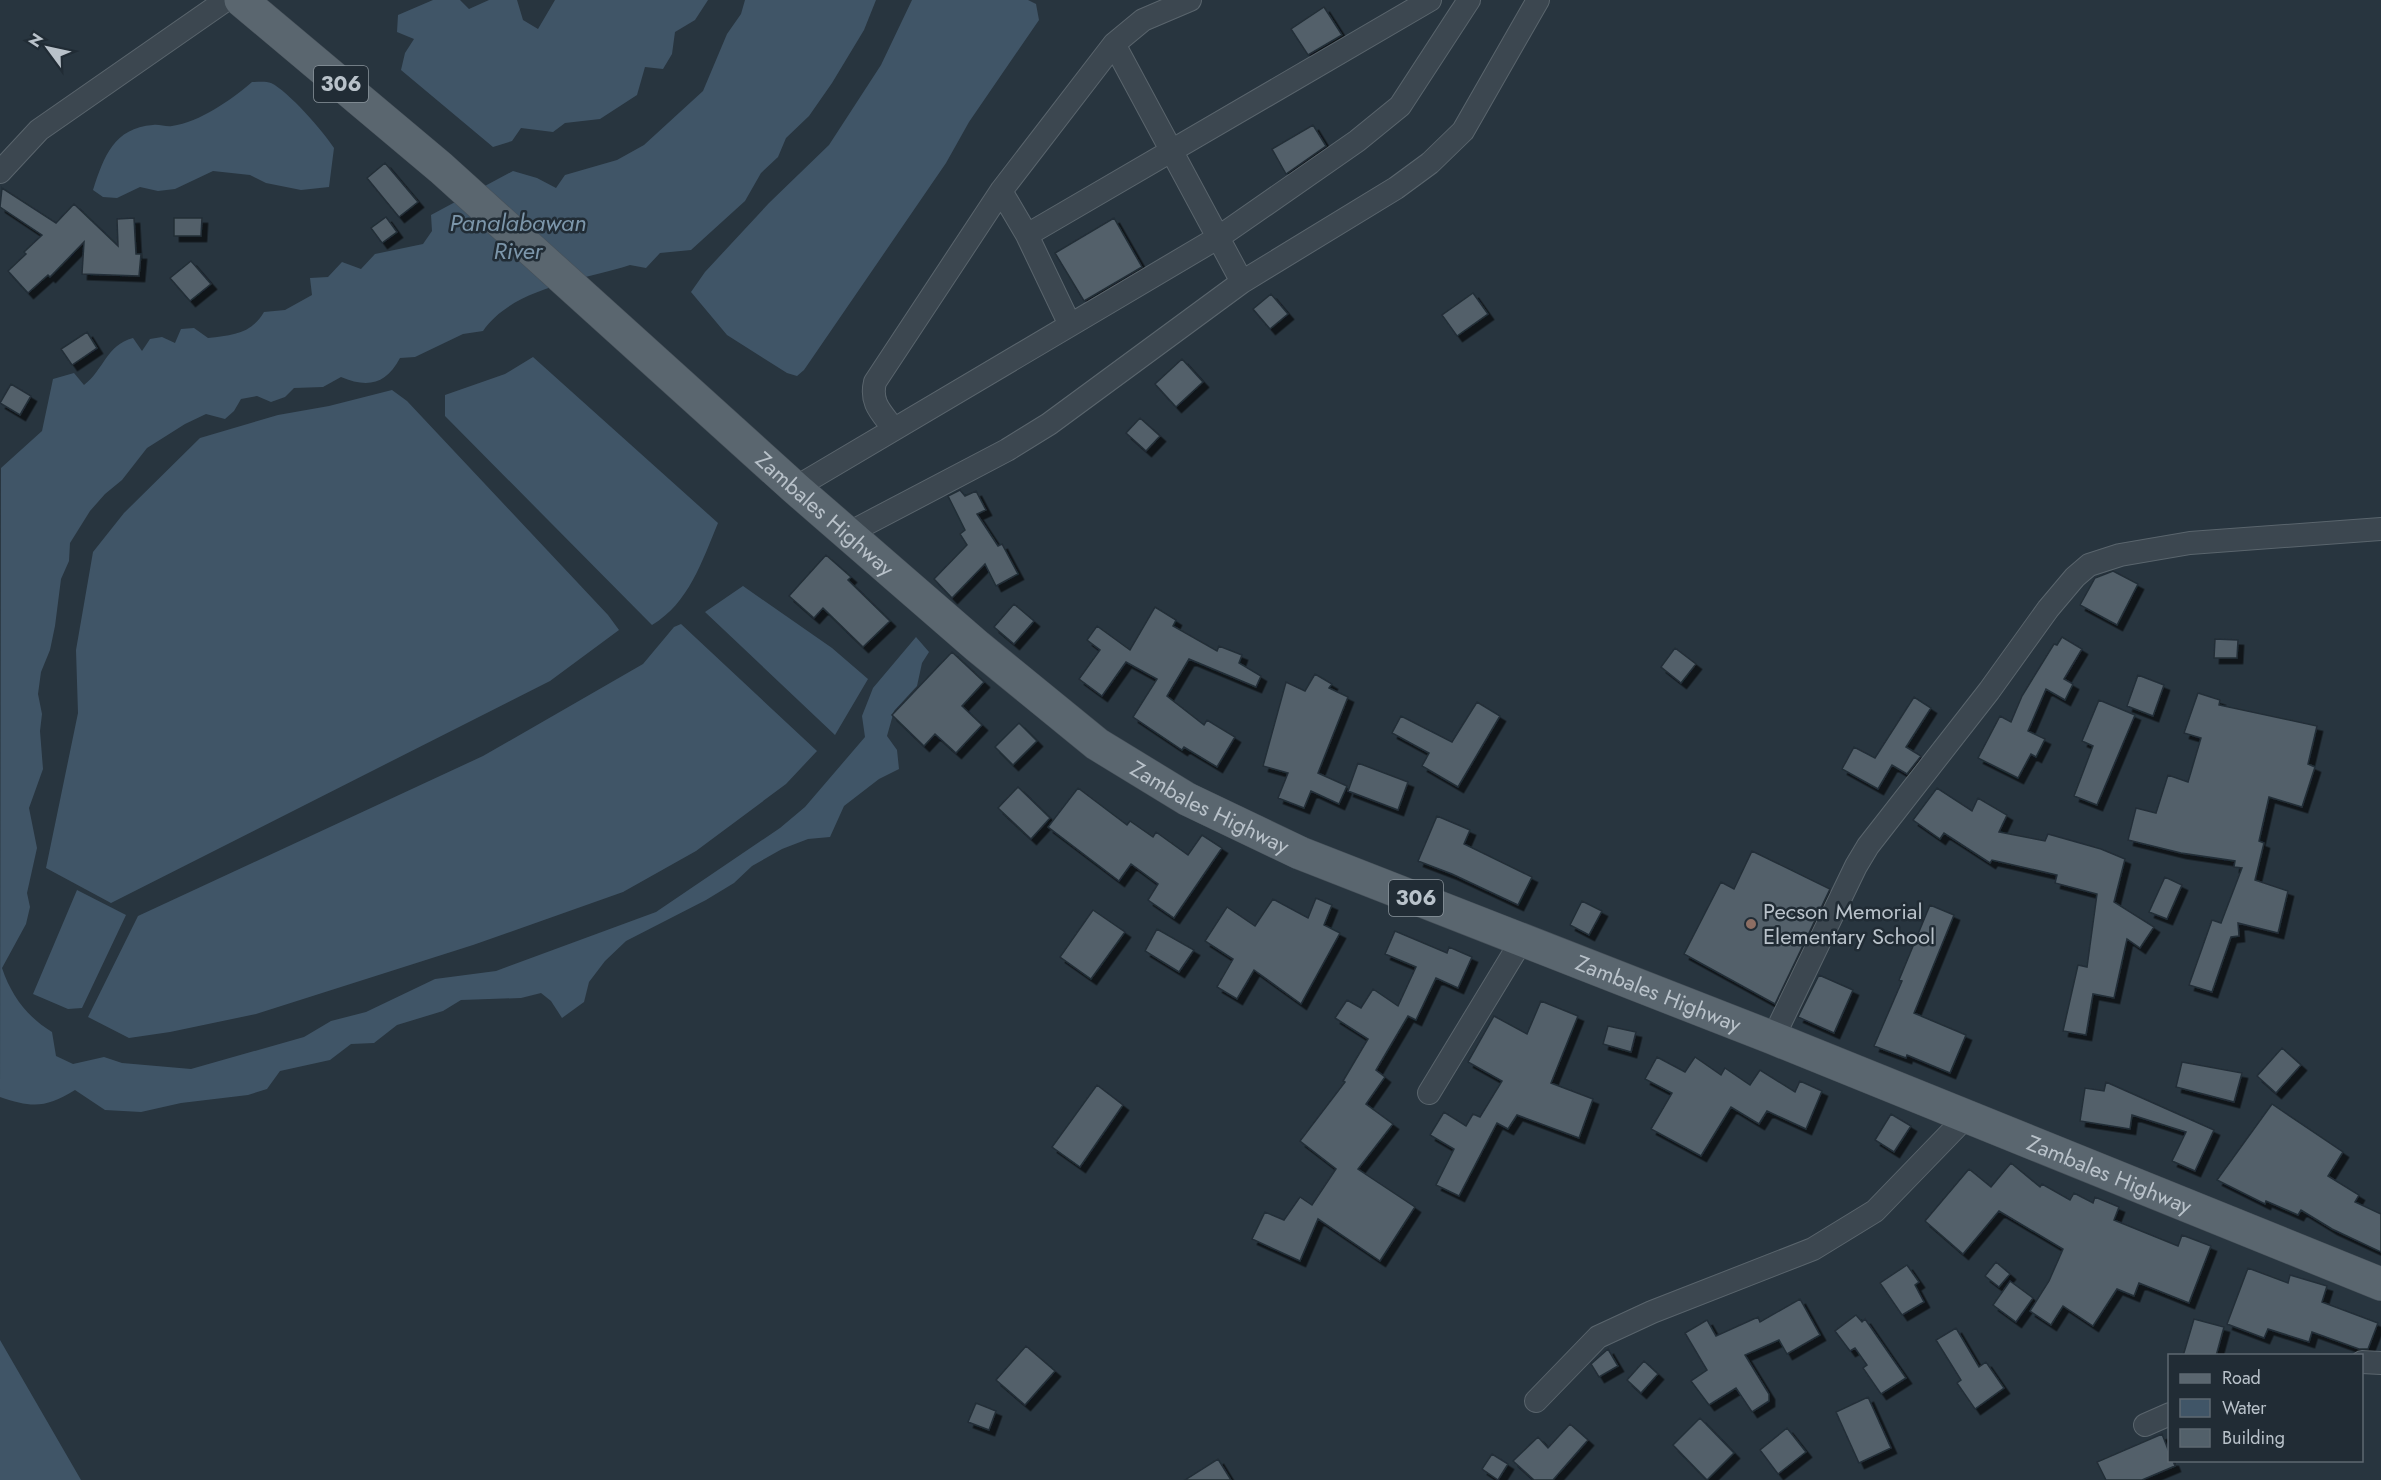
<svg xmlns="http://www.w3.org/2000/svg" width="2381" height="1480" viewBox="0 0 2381 1480" font-family="Jost,sans-serif">
  <style>
    .water { fill: #405567 }
    .building { fill: #52606a; stroke: #232e37; stroke-width: 1.5; filter: url(#shadow) }
    .lines { fill: none; stroke-linecap: round; stroke-linejoin: round }
    .street-casing { stroke: #5a656d; stroke-width: 24 }
    .primary-casing { stroke: #465059; stroke-width: 34 }
    .street { stroke: #3c4750; stroke-width: 22 }
    .primary { stroke: #5a666f; stroke-width: 33 }
    .education-dot { fill: #8d6e63; stroke: #212c35; stroke-width: 2 }
    .labels { text-anchor: middle; dominant-baseline: central; stroke-width: 5; stroke-linejoin: round; paint-order: stroke }
    .shield { fill: #212c35; stroke: #8b959d; stroke-width: 1.5 }
    .shield-label { font-size: 21px; font-weight: bold; fill: #b9c2ca }
    .street-label { font-size: 22px; fill: #b9c2ca; stroke: #212c35 }
    .poi-label { font-size: 22px; fill: #b9c2ca; stroke: #212c35; text-anchor: start }
    .water-label { font-size: 24px; font-style: italic; fill: #7c96aa; stroke: #212c35 }
  </style>
  <defs>
    <filter id="shadow"><feDropShadow dx="5.5" dy="5.5" stdDeviation="0" flood-color="#0009"/></filter>
  </defs>
  <rect width="100%" height="100%" fill="#28353f"/>
  <path class="water" d="M 433,0 L 460,0 L 469,9 L 489,0 L 517,0 L 523,20 L 538,29 L 555,0 L 708,0 L 695,20 L 675,32 L 672,54 L 663,69 L 645,67 L 637,95 L 600,119 L 565,123 L 553,132 L 521,128 L 512,141 L 493,147 L 401,70 L 405,53 L 414,39 L 397,32 L 398,15 Z
    M 745,0 L 876,0 L 864,30 L 832,83 L 809,116 L 786,138 L 778,157 L 761,173 L 745,201 L 691,250 L 660,253 L 646,268 L 630,265 C 583,280 512,288 483,331 L 463,334 L 415,357 L 400,358 C 386,385 367,388 341,377 L 323,387 L 294,388 L 285,397 L 271,402 L 257,396 L 241,399 L 234,411 L 225,419 L 206,414 L 185,424 L 147,448 L 122,480 L 105,494 L 90,511 L 70,543 L 69,561 L 61,579 L 55,626 L 50,650 L 41,672 L 38,694 L 42,714 L 40,731 L 43,769 L 29,808 L 37,848 L 27,893 L 30,907 L 26,924 L 2,968 C 11,995 27,1017 52,1032 L 56,1056 L 73,1064 L 104,1057 L 122,1063 L 191,1069 L 304,1037 L 331,1021 L 366,1012 L 435,979 L 496,971 L 656,912 L 780,828 L 805,807 L 865,737 L 862,716 L 873,688 L 916,637 L 929,652 L 922,663 L 917,686 L 894,711 L 887,736 L 897,750 L 899,769 L 879,779 L 844,806 L 830,837 L 808,839 L 782,849 L 752,866 L 734,883 L 706,900 L 626,941 L 605,961 L 589,982 L 584,1002 L 562,1018 L 551,1001 L 541,993 L 521,998 L 461,1000 L 443,1011 L 397,1025 L 374,1043 L 351,1044 L 330,1060 L 280,1071 L 267,1089 L 248,1095 L 181,1103 L 141,1112 L 105,1110 L 75,1090 C 46,1108 32,1108 0,1097 L 1,468 L 42,431 L 53,379 L 74,373 L 84,385 C 104,370 106,345 133,338 L 142,351 L 150,339 L 162,337 L 175,343 L 181,329 L 194,328 L 208,338 C 233,335 251,334 264,312 L 285,310 L 312,295 L 310,278 L 328,277 L 342,262 L 361,269 L 375,254 L 423,244 L 432,231 L 431,215 L 513,171 L 537,178 L 556,188 L 565,175 L 617,160 L 644,145 L 703,91 L 727,34 L 741,14 Z
    M 912,0 L 1028,0 L 1036,4 L 1039,20 L 969,122 L 946,163 L 804,370 L 797,376 L 787,373 L 727,335 L 691,292 L 705,272 L 769,203 L 829,145 L 881,65 Z
    M 252,82 C 258,82 266,81 271,83 C 288,91 324,132 334,148 L 329,187 L 301,190 L 266,183 L 250,175 L 213,171 L 175,189 L 158,191 L 140,187 L 117,198 L 103,197 L 93,190 C 104,156 114,128 153,125 C 159,124 166,127 172,126 C 200,122 231,100 252,82 Z
    M 533,357 L 718,523 C 702,561 689,603 652,625 L 445,416 L 445,395 L 505,374 Z
    M 392,390 L 407,401 L 608,615 L 619,630 L 550,681 L 111,903 L 46,868 L 78,713 L 76,650 L 93,552 L 124,513 L 200,438 L 278,415 L 329,406 Z
    M 743,586 L 832,648 L 868,679 L 835,735 L 705,612 Z
    M 681,624 L 817,751 L 786,784 L 696,851 L 623,892 L 473,945 L 256,1014 L 170,1032 L 129,1038 L 88,1017 L 138,916 L 483,756 L 643,664 L 674,627 Z
    M 77,890 L 126,915 L 82,1008 L 68,1009 L 33,994 Z
    M 0,1340 L 81,1480 L 0,1480 Z"/>
  <path class="building" d="M 1324,7 L 1342,35 L 1308,55 L 1291,29 Z
    M 1313,125 L 1326,146 L 1286,174 L 1272,149 Z
    M 385,163 L 418,202 L 399,217 L 367,178 Z
    M 2,188 L 56,223 L 74,204 L 118,246 L 117,219 L 134,218 L 136,254 L 141,254 L 139,276 L 82,274 L 84,242 L 50,277 L 48,275 L 28,293 L 8,271 L 26,254 L 24,252 L 42,235 L 0,207 Z
    M 386,217 L 397,232 L 382,243 L 371,228 Z
    M 174,218 L 202,218 L 201,236 L 174,236 Z
    M 1114,218 L 1142,267 L 1084,301 L 1055,253 Z
    M 191,261 L 211,284 L 190,301 L 170,278 Z
    M 1473,293 L 1488,314 L 1457,336 L 1442,315 Z
    M 1271,294 L 1288,314 L 1270,329 L 1253,309 Z
    M 87,332 L 97,348 L 72,365 L 61,349 Z
    M 1182,359 L 1203,382 L 1176,407 L 1155,384 Z
    M 11,384 L 31,396 L 20,415 L 0,403 Z
    M 1140,418 L 1160,436 L 1146,451 L 1126,433 Z
    M 960,490 L 965,496 L 976,491 L 986,510 L 977,514 L 998,546 L 1002,544 L 1018,574 L 996,586 L 985,564 L 952,598 L 934,579 L 967,545 L 960,534 L 965,530 L 948,496 Z
    M 826,555 L 851,577 L 848,580 L 890,621 L 863,647 L 823,608 L 814,618 L 789,596 Z
    M 2113,571 L 2138,584 L 2117,625 L 2080,605 L 2095,578 Z
    M 1014,604 L 1034,621 L 1014,644 L 994,627 Z
    M 1155,607 L 1176,620 L 1173,626 L 1217,651 L 1219,646 L 1242,655 L 1239,663 L 1261,676 L 1256,687 L 1189,659 L 1167,696 L 1204,725 L 1207,720 L 1235,737 L 1217,767 L 1184,747 L 1182,750 L 1133,717 L 1157,679 L 1126,662 L 1102,696 L 1079,679 L 1100,650 L 1087,640 L 1097,626 L 1130,650 Z
    M 2062,637 L 2082,649 L 2064,679 L 2073,684 L 2065,700 L 2046,689 L 2028,731 L 2045,739 L 2036,757 L 2031,754 L 2018,778 L 1978,758 L 2000,716 L 2011,722 L 2022,696 L 2054,644 L 2057,645 Z
    M 2215,639 L 2238,640 L 2237,658 L 2214,658 Z
    M 1675,648 L 1696,664 L 1681,683 L 1661,667 Z
    M 952,652 L 984,682 L 962,706 L 982,725 L 956,753 L 935,734 L 924,746 L 892,715 Z
    M 1315,674 L 1332,684 L 1329,688 L 1348,697 L 1318,773 L 1347,786 L 1339,804 L 1311,791 L 1304,808 L 1278,798 L 1288,773 L 1263,766 L 1286,682 L 1305,691 Z
    M 2138,675 L 2164,685 L 2153,716 L 2127,706 Z
    M 2198,693 L 2220,700 L 2219,705 L 2317,726 L 2308,764 L 2315,767 L 2302,807 L 2269,797 L 2259,841 L 2264,843 L 2255,880 L 2288,891 L 2278,933 L 2238,923 L 2239,936 L 2231,937 L 2212,992 L 2189,985 L 2212,920 L 2221,923 L 2242,868 L 2234,867 L 2235,861 L 2181,853 L 2128,840 L 2136,808 L 2156,813 L 2168,775 L 2188,782 L 2201,738 L 2184,733 Z
    M 1914,697 L 1931,708 L 1906,747 L 1921,756 L 1907,774 L 1892,765 L 1878,789 L 1842,769 L 1854,747 L 1875,758 Z
    M 2099,700 L 2135,715 L 2097,805 L 2074,796 L 2093,746 L 2082,741 Z
    M 1477,702 L 1500,716 L 1458,787 L 1422,766 L 1429,753 L 1392,733 L 1401,716 L 1452,742 Z
    M 1019,723 L 1037,741 L 1013,765 L 995,747 Z
    M 1358,763 L 1408,782 L 1398,810 L 1348,791 Z
    M 1018,787 L 1050,818 L 1031,839 L 998,808 Z
    M 1078,788 L 1127,825 L 1130,821 L 1153,837 L 1156,832 L 1188,855 L 1202,835 L 1222,848 L 1174,918 L 1148,900 L 1158,884 L 1131,864 L 1119,881 L 1048,827 Z
    M 1937,788 L 1972,811 L 1978,798 L 2007,815 L 1999,832 L 2045,841 L 2048,834 L 2101,849 L 2125,859 L 2114,902 L 2154,927 L 2140,948 L 2127,939 L 2114,998 L 2093,994 L 2086,1035 L 2063,1031 L 2078,965 L 2087,967 L 2097,894 L 2055,883 L 2057,875 L 1992,860 L 1990,863 L 1944,833 L 1940,839 L 1913,820 Z
    M 1437,816 L 1470,830 L 1464,844 L 1532,877 L 1518,905 L 1452,874 L 1418,861 Z
    M 1752,851 L 1830,889 L 1775,1004 L 1684,954 L 1721,882 L 1734,889 Z
    M 2165,877 L 2182,885 L 2167,919 L 2149,912 Z
    M 1316,898 L 1332,905 L 1324,925 L 1340,933 L 1301,1004 L 1254,970 L 1237,999 L 1217,987 L 1233,959 L 1205,941 L 1227,907 L 1255,926 L 1273,899 L 1308,918 Z
    M 1582,901 L 1602,911 L 1589,935 L 1570,925 Z
    M 1930,905 L 1954,915 L 1914,1013 L 1966,1035 L 1950,1073 L 1907,1055 L 1906,1058 L 1874,1046 L 1902,981 L 1899,980 Z
    M 1093,910 L 1125,932 L 1091,979 L 1060,957 Z
    M 1157,929 L 1194,950 L 1179,972 L 1145,951 Z
    M 1395,931 L 1447,953 L 1449,947 L 1472,957 L 1458,988 L 1436,978 L 1416,1020 L 1408,1016 L 1376,1070 L 1385,1077 L 1366,1104 L 1393,1124 L 1358,1169 L 1415,1207 L 1380,1261 L 1318,1219 L 1300,1261 L 1252,1239 L 1265,1212 L 1284,1220 L 1300,1197 L 1312,1205 L 1336,1169 L 1300,1141 L 1345,1082 L 1343,1081 L 1368,1039 L 1335,1018 L 1347,1000 L 1361,1008 L 1373,989 L 1398,1006 L 1416,967 L 1385,954 Z
    M 1819,975 L 1853,990 L 1834,1033 L 1798,1017 Z
    M 1541,1001 L 1578,1016 L 1551,1083 L 1593,1099 L 1579,1138 L 1517,1115 L 1508,1129 L 1497,1123 L 1459,1196 L 1436,1185 L 1454,1149 L 1430,1135 L 1444,1112 L 1466,1126 L 1473,1114 L 1480,1117 L 1502,1081 L 1468,1062 L 1494,1016 L 1527,1034 Z
    M 1608,1026 L 1636,1032 L 1631,1052 L 1603,1044 Z
    M 2282,1048 L 2301,1065 L 2276,1093 L 2257,1076 Z
    M 1657,1057 L 1685,1072 L 1695,1057 L 1721,1075 L 1725,1068 L 1750,1085 L 1760,1070 L 1795,1092 L 1800,1081 L 1822,1091 L 1806,1129 L 1767,1111 L 1759,1124 L 1731,1107 L 1701,1156 L 1651,1129 L 1672,1093 L 1645,1079 Z
    M 2182,1062 L 2242,1073 L 2234,1102 L 2176,1087 Z
    M 2106,1082 L 2214,1130 L 2195,1171 L 2172,1161 L 2186,1132 L 2132,1115 L 2130,1129 L 2080,1121 L 2085,1088 L 2104,1091 Z
    M 1097,1085 L 1123,1105 L 1080,1167 L 1052,1147 Z
    M 2272,1104 L 2343,1152 L 2328,1176 L 2359,1195 L 2355,1202 L 2381,1214 L 2381,1252 L 2332,1229 L 2301,1210 L 2298,1215 L 2266,1201 L 2265,1204 L 2217,1180 Z
    M 1891,1114 L 1911,1126 L 1894,1152 L 1875,1140 Z
    M 2011,1163 L 2040,1187 L 2042,1184 L 2070,1200 L 2074,1193 L 2093,1203 L 2095,1197 L 2119,1207 L 2114,1220 L 2178,1246 L 2182,1235 L 2211,1246 L 2189,1303 L 2139,1283 L 2134,1296 L 2117,1289 L 2093,1326 L 2063,1306 L 2051,1325 L 2030,1311 L 2049,1281 L 2063,1249 L 1999,1211 L 1963,1254 L 1925,1221 L 1969,1169 L 1991,1187 Z
    M 1996,1262 L 2010,1274 L 1999,1287 L 1985,1276 Z
    M 1907,1265 L 1919,1282 L 1915,1285 L 1924,1302 L 1902,1315 L 1880,1283 Z
    M 2248,1268 L 2288,1283 L 2290,1275 L 2327,1286 L 2322,1302 L 2378,1323 L 2368,1349 L 2359,1349 L 2312,1332 L 2309,1342 L 2268,1329 L 2264,1338 L 2227,1324 Z
    M 2010,1281 L 2033,1298 L 2016,1322 L 1993,1305 Z
    M 1800,1299 L 1820,1335 L 1787,1354 L 1779,1340 L 1745,1355 L 1769,1394 L 1769,1401 L 1752,1412 L 1736,1388 L 1709,1405 L 1691,1381 L 1707,1370 L 1685,1333 L 1707,1320 L 1716,1336 L 1758,1317 L 1760,1322 Z
    M 1856,1315 L 1862,1322 L 1865,1319 L 1906,1378 L 1881,1394 L 1863,1368 L 1867,1365 L 1855,1348 L 1850,1351 L 1835,1331 Z
    M 2194,1319 L 2224,1327 L 2216,1356 L 2183,1356 Z
    M 1956,1328 L 1979,1367 L 1986,1362 L 2004,1388 L 1975,1409 L 1957,1383 L 1961,1380 L 1936,1340 Z
    M 1026,1346 L 1055,1371 L 1025,1405 L 996,1380 Z
    M 1608,1349 L 1618,1366 L 1599,1377 L 1591,1364 Z
    M 1644,1361 L 1658,1374 L 1641,1393 L 1627,1380 Z
    M 1868,1397 L 1891,1448 L 1859,1463 L 1836,1412 Z
    M 976,1403 L 996,1411 L 989,1430 L 968,1422 Z
    M 1700,1418 L 1734,1453 L 1707,1480 L 1673,1445 Z
    M 1570,1424 L 1588,1440 L 1553,1480 L 1534,1480 L 1513,1461 L 1538,1437 L 1548,1448 Z
    M 1787,1428 L 1806,1452 L 1778,1474 L 1760,1450 Z
    M 2162,1434 L 2169,1452 L 2169,1461 L 2173,1461 L 2175,1466 L 2142,1480 L 2106,1480 L 2097,1462 Z
    M 1492,1454 L 1508,1464 L 1498,1480 L 1482,1469 Z
    M 1218,1459 L 1231,1480 L 1185,1480 Z"/>
  <g class="lines">
    <g class="street-casing">
      <path id="street" d="M 1114,44 L 1242,282
        M 0,172 L 39,130 L 226,0
        M 1001,191 L 1027,235 L 1070,325
        M 1027,235 L 1430,0
        M 893,428 C 881,412 870,403 875,382 L 1001,191 L 1114,44 L 1143,20 L 1190,0
        M 795,488 L 1219,237 L 1357,141 L 1400,106 L 1469,0
        M 849,533 L 1007,450 L 1049,424 L 1242,282 L 1396,188 L 1430,163 L 1463,131 L 1538,0
        M 1773,1038 L 1856,866 L 1868,846 L 1989,691 L 2048,609 L 2075,577 L 2089,565 L 2120,555 L 2190,543 L 2381,529
        M 1429,1093 L 1522,940
        M 2362,1362 L 2381,1363
        M 1536,1401 L 1598,1337 L 1652,1312 L 1813,1249 L 1875,1211 L 1966,1117
        M 2145,1425 L 2170,1414"/>
    </g>
    <g class="primary-casing">
      <g id="primary">
        <path id="s1" d="M 241,0 L 441,168 L 795,488 L 977,646 L 1097,744 L 1187,799 L 1300,853 L 1773,1038 L 2381,1284"/>
      </g>
    </g>
    <use href="#street" class="street"/>
    <use href="#primary" class="primary"/>
  </g>
  <circle class="education-dot" cx="1751" cy="924" r="6"/>
  <g class="labels">
    <g class="shield">
      <rect x="314" y="66" width="54" height="36" rx="4.5"/>
      <rect x="1389" y="880" width="54" height="36" rx="4.5"/>
    </g>
    <g class="shield-label">
      <text x="341" y="84">306</text>
      <text x="1416" y="898">306</text>
    </g>
    <g class="street-label">
      <text stroke="none"><textPath href="#s1" startOffset="778">Zambales Highway</textPath></text>
      <text stroke="none"><textPath href="#s1" startOffset="1264">Zambales Highway</textPath></text>
      <text stroke="none"><textPath href="#s1" startOffset="1750">Zambales Highway</textPath></text>
      <text stroke="none"><textPath href="#s1" startOffset="2236">Zambales Highway</textPath></text>
    </g>
    <g class="poi-label">
      <text x="1763" y="911">Pecson Memorial<tspan x="1763" dy="25">Elementary School</tspan></text>
    </g>
    <g class="water-label">
      <text x="518" y="222">Panalabawan<tspan x="518" dy="28">River</tspan></text>
    </g>
  </g>
  <rect x="2168" y="1354" width="195" height="108" fill="#212c35" stroke="#5e6871" stroke-width="1.5"/>
  <rect x="2180" y="1374" width="30" height="9" fill="#5a666f" stroke="#5e6871" stroke-width="1.5"/>
  <text x="2222" y="1384" font-size="18" fill="#b9c2ca">Road</text>
  <rect x="2180" y="1399" width="30" height="18" fill="#405567" stroke="#5e6871" stroke-width="1.5"/>
  <text x="2222" y="1414" font-size="18" fill="#b9c2ca">Water</text>
  <rect x="2180" y="1429" width="30" height="18" fill="#52606a" stroke="#5e6871" stroke-width="1.5"/>
  <text x="2222" y="1444" font-size="18" fill="#b9c2ca">Building</text>
  <g transform="translate(48 48) rotate(303)" stroke="#212c35" stroke-width="4.5" paint-order="stroke">
  <path d="M0-4.5L10 22L0 15L-10 22Z" fill="#b9c2ca"/>
  <text y="-9" font-size="16" font-weight="bold" text-anchor="middle" fill="#b9c2ca">N</text>
  </g>
</svg>
